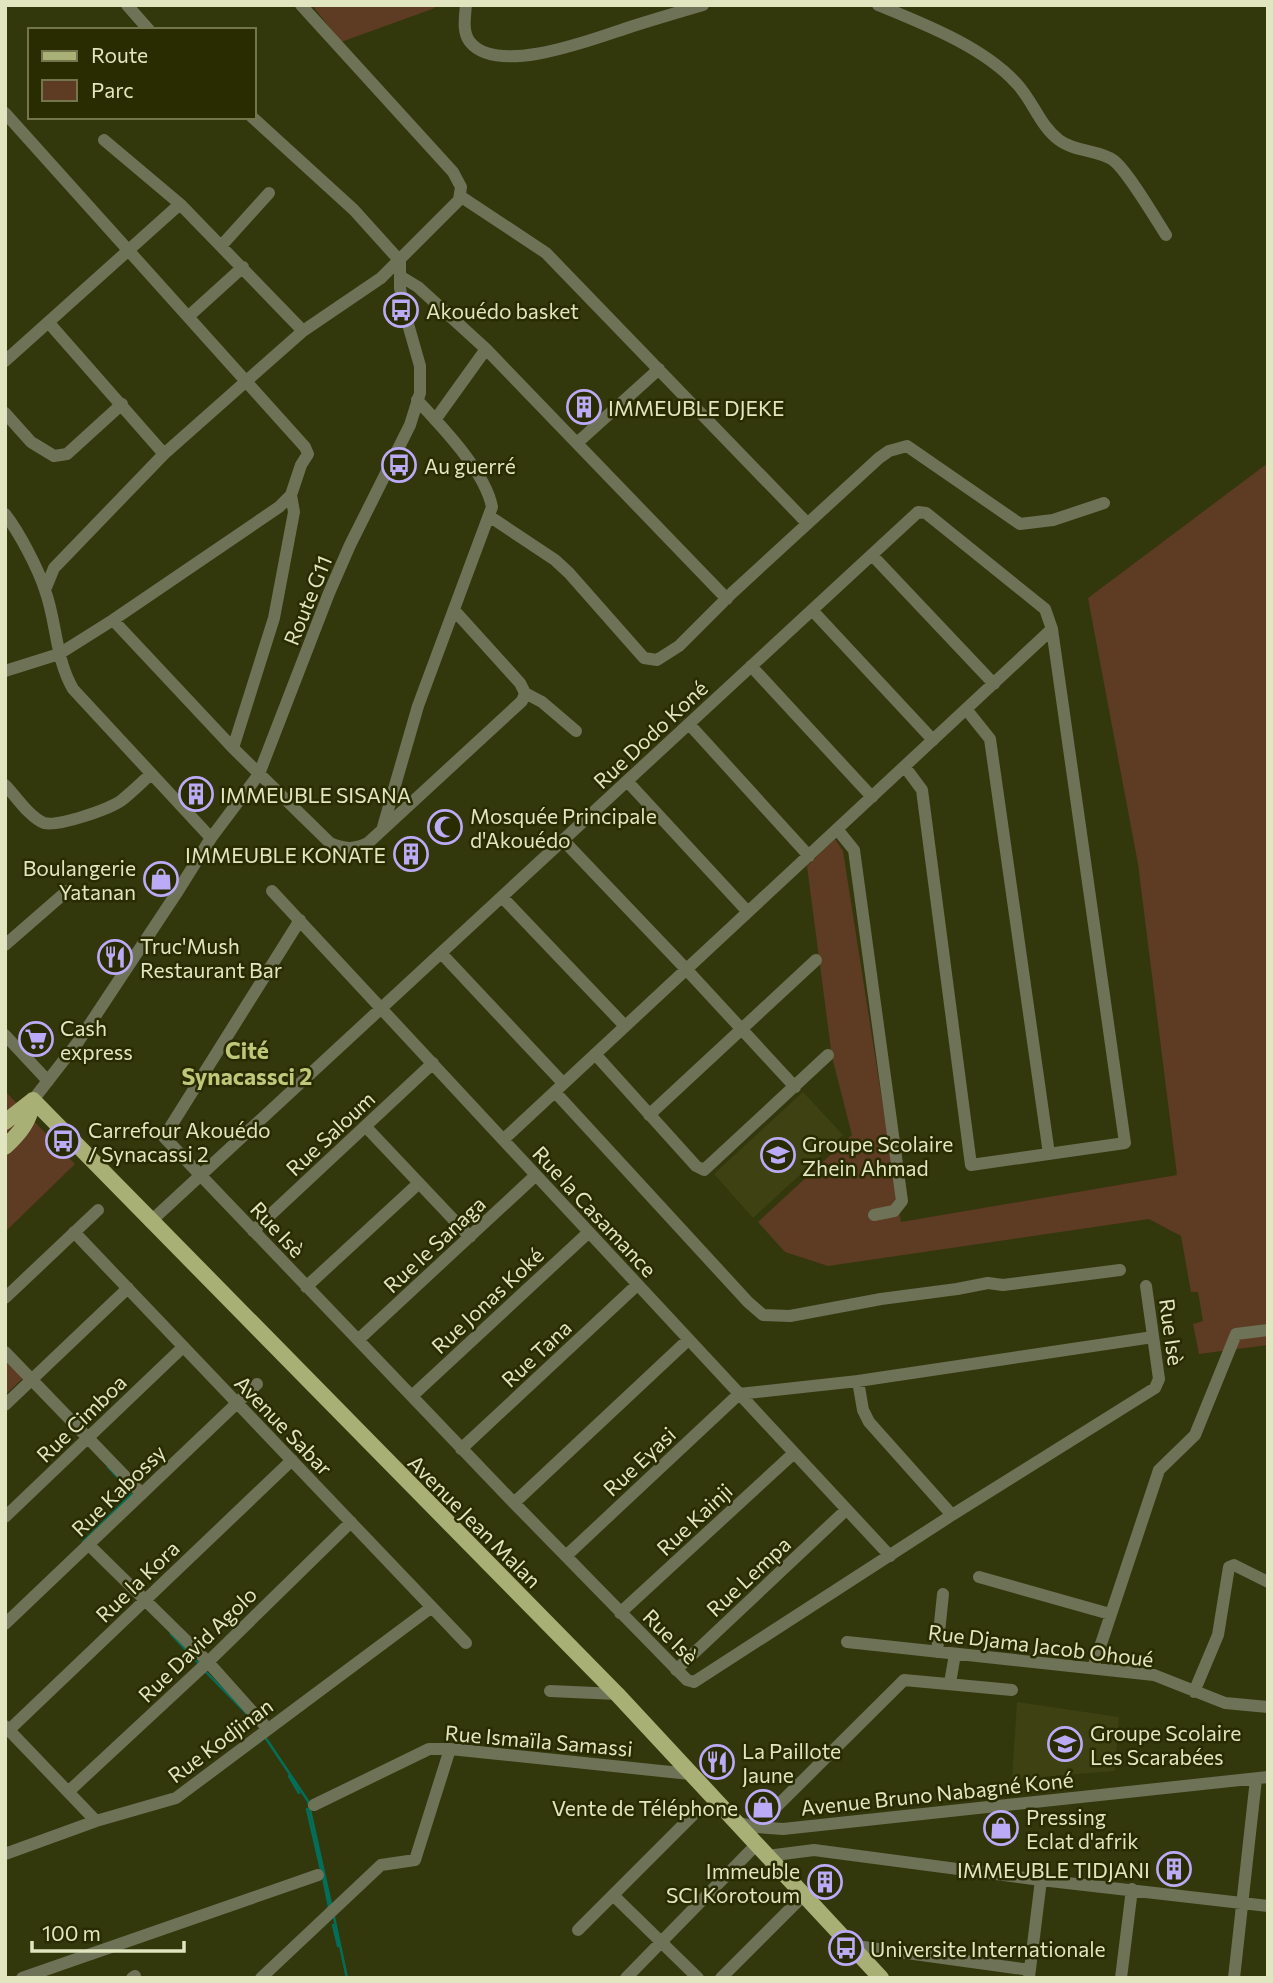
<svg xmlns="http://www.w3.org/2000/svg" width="1273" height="1983" viewBox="0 0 1273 1983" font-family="Commissioner,sans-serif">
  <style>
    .built { fill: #3e4213 }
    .green { fill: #5e3b23 }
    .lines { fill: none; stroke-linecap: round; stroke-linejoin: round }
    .stream { stroke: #036f5a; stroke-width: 2.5 }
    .minor { stroke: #6e7257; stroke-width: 12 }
    .major { stroke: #a9b076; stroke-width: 16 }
    .labels { text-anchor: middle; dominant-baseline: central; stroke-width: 5; stroke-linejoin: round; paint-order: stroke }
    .poi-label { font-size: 21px; fill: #e1e6c0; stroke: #292c01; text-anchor: start }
    .street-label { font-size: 21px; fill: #e1e6c0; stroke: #292c01 }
    .neighbourhood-label { font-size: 23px; font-weight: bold; fill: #bfc879; stroke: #292c01 }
  </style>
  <rect width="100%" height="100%" fill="#33370c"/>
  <path class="built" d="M 803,1092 L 843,1135 L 753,1218 L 714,1174 Z
    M 1017,1702 L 1119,1717 L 1115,1771 L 1012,1779 Z"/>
  <path class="green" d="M 312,5 L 434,5 L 435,8 L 341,42 Z
    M 1268,463 L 1268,1345 L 1199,1354 L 1193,1324 L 1203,1321 L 1198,1292 L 1191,1292 L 1181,1236 L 1149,1219 L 828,1266 L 785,1252 L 758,1222 L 852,1135 L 832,1057 L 807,866 L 835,839 L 843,851 L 901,1222 L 1177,1175 L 1138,864 L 1088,598 Z
    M 5,1091 L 75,1164 L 5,1232 Z
    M 5,1360 L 23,1378 L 5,1395 Z"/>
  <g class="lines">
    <path class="stream" d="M 108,1467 L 123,1483
      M 123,1483 L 132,1495
      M 83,1542 L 131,1495
      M 171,1634 L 200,1665
      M 204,1670 L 246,1713
      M 265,1737 L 308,1801 L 331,1904
      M 289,1776 L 299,1793
      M 307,1809 L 321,1870
      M 323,1877 L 329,1907
      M 334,1917 L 347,1978
      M 333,1925 L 338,1946"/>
    <path class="minor" d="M 127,5 L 149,30
      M 466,5 C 465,17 462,32 470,42 C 498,77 596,38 630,27 C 655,19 679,12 703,5
      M 878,5 C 924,24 984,47 1017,84 C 1033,101 1040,126 1059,140 C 1075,152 1100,150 1113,160 C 1127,170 1155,218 1166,235
      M 5,113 L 305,447 L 308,454 L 301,465 L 291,495
      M 104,140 L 180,204 L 303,331
      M 460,196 L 546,253 L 807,523
      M 222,245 L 269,193
      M 400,276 L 418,287 L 486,349 L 727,599
      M 190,315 L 243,267
      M 49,323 L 164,454
      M 5,361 L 180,204
      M 5,413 L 31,442 L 54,456 L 67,454 L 122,404
      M 435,420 L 486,349
      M 577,443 L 659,369
      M 5,514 C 19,532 38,568 45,590 C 57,623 55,658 73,689 L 211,838
      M 489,516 L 555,560 L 569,573 L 644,658 L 657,660 L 679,646 L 732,593 L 879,458 L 889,451 L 907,446 L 1020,524 L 1053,520 L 1104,503
      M 872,555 L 994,684
      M 45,590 L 54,568 L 164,454 L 303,331 L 381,278 L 459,200 L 461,187 L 453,172 L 301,5
      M 812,610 L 933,740
      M 113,620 L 233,748 L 330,843 C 345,849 353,850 368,843 L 522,701 L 525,693 L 520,683 L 454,610
      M 751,666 L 872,797
      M 5,671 L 59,654 L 113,620 L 279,507 L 291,495 L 294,512 L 274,618 L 233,748
      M 525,693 L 542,702 L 576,731
      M 966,709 L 990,739 L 1049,1154
      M 689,724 L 809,856
      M 627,781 L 748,912
      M 5,785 C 16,796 29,817 44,823 C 58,827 110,809 122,800 C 132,792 141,783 151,774
      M 383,827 L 418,706 L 492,507 C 485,471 442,427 417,400
      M 837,829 L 854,850 L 902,1201 L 894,1211 L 874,1215
      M 563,840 L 686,969 L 795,1087
      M 272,891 L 890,1556
      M 502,897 L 625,1026
      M 300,920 L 164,1137 L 514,1503 L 687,1680 L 694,1682 L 952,1515 L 1155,1388 L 1159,1379 L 1146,1286
      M 5,945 L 67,891
      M 441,953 L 563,1083
      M 5,1035 L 48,1081
      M 595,1054 L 696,1166 L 704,1170 L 828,1055
      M 555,1092 L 748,1302 L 763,1315 L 790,1316 L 881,1299 L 957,1289 L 988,1283 L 1003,1285 L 1120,1270
      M 33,1100 L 78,1042 L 176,894 L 211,838 L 259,774 L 329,593 L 350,545 L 410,425 L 420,393 L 420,366 L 404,310 L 400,288 L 400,261 L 354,210 L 252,117
      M 649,1115 L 816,960
      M 366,1127 L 470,1237
      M 504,1139 L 1052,629
      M 150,1222 L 918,512 L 926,513 L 1045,609 L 1052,629 L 1125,1143 L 971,1165 L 922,790 L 905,767
      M 253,1231 L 433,1063
      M 74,1232 L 466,1643
      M 306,1287 L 419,1183
      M 5,1298 L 98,1210
      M 358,1340 L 536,1175
      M 5,1352 L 142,1494
      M 858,1381 L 863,1410 L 869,1422 L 952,1515
      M 412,1396 L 589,1232
      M 5,1405 L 128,1288
      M 461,1449 L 637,1285
      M 514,1503 L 688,1340
      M 5,1517 L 183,1347
      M 89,1545 L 208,1662 L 267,1728
      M 566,1556 L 739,1394 L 858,1381 L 1153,1337
      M 979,1577 L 1110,1614
      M 620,1613 L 794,1453
      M 5,1624 L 257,1384
      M 847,1642 L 1154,1675 L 1225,1703 L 1268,1707
      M 937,1652 L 943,1594
      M 1093,1668 L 1159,1470 L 1195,1435 L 1236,1334 L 1268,1330
      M 676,1670 L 846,1510
      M 950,1683 L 955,1654
      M 550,1691 L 617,1694
      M 1194,1692 L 1218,1635 L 1229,1567 L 1234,1565 L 1268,1582
      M 5,1726 L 96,1821
      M 9,1730 L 292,1460
      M 68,1792 L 208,1662 L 351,1522
      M 314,1805 L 429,1749 L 450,1749 L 690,1774
      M 693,1815 L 613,1895 L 698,1978
      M 736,1822 L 756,1827 L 783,1829 L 1268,1777
      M 756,1827 L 904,1680 L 1012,1690
      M 5,1854 L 96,1821 L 176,1798 L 432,1607
      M 767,1856 L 814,1850 L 1041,1880 L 1268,1906
      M 578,1930 L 613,1895
      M 849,1945 L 1030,1970
      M 1029,1977 L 1041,1880
      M 22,1978 L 318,1875
      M 132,1978 L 135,1976
      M 261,1978 L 381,1865 L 415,1860 L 450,1749
      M 626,1978 L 756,1845
      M 721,1978 L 803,1896
      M 1121,1978 L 1132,1889
      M 1234,1978 L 1256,1779"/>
    <path class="major" d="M 33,1100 L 617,1694 L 881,1978
      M 5,1122 L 33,1100
      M 5,1147 C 20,1133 30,1121 33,1100"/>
  </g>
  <defs>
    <g id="bus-ring" transform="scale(1.75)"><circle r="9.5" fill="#292c01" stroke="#bbaaf6" stroke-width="1.5"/><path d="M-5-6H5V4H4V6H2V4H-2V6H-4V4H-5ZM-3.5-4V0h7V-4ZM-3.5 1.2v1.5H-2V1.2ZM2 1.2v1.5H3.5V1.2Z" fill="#bbaaf6"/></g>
    <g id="building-ring" transform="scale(1.75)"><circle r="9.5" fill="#292c01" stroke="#bbaaf6" stroke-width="1.5"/><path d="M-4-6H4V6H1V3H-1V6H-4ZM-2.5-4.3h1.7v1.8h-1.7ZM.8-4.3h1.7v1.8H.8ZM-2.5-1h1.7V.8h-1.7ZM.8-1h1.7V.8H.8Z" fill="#bbaaf6"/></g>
    <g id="mosque-ring" transform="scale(1.75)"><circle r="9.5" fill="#292c01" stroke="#bbaaf6" stroke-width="1.5"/><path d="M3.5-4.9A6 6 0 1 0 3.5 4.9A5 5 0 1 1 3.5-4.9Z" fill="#bbaaf6"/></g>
    <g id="shop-ring" transform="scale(1.75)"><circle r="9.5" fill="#292c01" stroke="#bbaaf6" stroke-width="1.5"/><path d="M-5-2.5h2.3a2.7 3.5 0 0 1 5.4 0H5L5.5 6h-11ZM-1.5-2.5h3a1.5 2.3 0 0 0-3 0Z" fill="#bbaaf6"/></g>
    <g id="restaurant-ring" transform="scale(1.75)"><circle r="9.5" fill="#292c01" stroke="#bbaaf6" stroke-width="1.5"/><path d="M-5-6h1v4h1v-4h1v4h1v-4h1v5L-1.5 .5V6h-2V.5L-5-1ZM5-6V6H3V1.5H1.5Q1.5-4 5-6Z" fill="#bbaaf6"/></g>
    <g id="supermarket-ring" transform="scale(1.75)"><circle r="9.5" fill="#292c01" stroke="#bbaaf6" stroke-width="1.5"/><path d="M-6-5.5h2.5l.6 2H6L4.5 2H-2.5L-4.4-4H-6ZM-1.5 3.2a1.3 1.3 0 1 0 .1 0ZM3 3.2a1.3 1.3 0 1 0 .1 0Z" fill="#bbaaf6"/></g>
    <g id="school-ring" transform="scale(1.75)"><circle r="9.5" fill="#292c01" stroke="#bbaaf6" stroke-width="1.5"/><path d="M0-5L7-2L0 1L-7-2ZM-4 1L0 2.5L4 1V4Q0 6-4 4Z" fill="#bbaaf6"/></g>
  </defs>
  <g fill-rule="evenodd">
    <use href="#bus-ring" x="401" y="310"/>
    <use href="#building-ring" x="584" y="407"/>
    <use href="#bus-ring" x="399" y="465"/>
    <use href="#building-ring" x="196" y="794"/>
    <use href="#mosque-ring" x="445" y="827"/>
    <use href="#building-ring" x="411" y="854"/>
    <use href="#shop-ring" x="161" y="879"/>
    <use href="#restaurant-ring" x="115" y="957"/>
    <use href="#supermarket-ring" x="36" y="1039"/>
    <use href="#bus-ring" x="63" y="1141"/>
    <use href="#school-ring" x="778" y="1155"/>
    <use href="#school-ring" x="1065" y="1744"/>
    <use href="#restaurant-ring" x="717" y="1762"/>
    <use href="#shop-ring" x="763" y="1807"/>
    <use href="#shop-ring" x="1001" y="1828"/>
    <use href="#building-ring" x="1174" y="1869"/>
    <use href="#building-ring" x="825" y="1882"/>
    <use href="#bus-ring" x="846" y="1948"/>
  </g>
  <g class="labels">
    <g class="poi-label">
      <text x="426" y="310">Akouédo basket</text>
      <text x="608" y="407">IMMEUBLE DJEKE</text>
      <text x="424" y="465">Au guerré</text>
      <text x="220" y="794">IMMEUBLE SISANA</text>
      <text x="470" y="815">Mosquée Principale<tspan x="470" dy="24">d'Akouédo</tspan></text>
      <text x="386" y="854" text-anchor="end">IMMEUBLE KONATE</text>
      <text x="136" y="867" text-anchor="end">Boulangerie<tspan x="136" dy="24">Yatanan</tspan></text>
      <text x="140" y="945">Truc'Mush<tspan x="140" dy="24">Restaurant Bar</tspan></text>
      <text x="60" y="1027">Cash<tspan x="60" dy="24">express</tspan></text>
      <text x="88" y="1129">Carrefour Akouédo<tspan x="88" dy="24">/ Synacassi 2</tspan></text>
      <text x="802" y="1143">Groupe Scolaire<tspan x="802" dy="24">Zhein Ahmad</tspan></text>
      <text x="1090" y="1732">Groupe Scolaire<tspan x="1090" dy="24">Les Scarabées</tspan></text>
      <text x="742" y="1750">La Paillote<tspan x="742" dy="24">Jaune</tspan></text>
      <text x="738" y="1807" text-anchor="end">Vente de Téléphone</text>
      <text x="1026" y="1816">Pressing<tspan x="1026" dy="24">Eclat d'afrik</tspan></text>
      <text x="1150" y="1869" text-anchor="end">IMMEUBLE TIDJANI</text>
      <text x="800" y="1870" text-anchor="end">Immeuble<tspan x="800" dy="24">SCI Korotoum</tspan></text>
      <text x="870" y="1948">Universite Internationale</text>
    </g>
    <g class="street-label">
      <text transform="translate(307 600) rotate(-68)">Route G11</text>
      <text transform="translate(650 734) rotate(-43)">Rue Dodo Koné</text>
      <text transform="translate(330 1133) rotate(-43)">Rue Saloum</text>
      <text transform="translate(595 1211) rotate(47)">Rue la Casamance</text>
      <text transform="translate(278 1229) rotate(47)">Rue Isè</text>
      <text transform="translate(434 1244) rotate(-43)">Rue le Sanaga</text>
      <text transform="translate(487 1300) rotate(-43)">Rue Jonas Koké</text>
      <text transform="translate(1172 1332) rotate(82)">Rue Isè</text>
      <text transform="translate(536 1353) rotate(-43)">Rue Tana</text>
      <text transform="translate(81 1418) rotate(-44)">Rue Cimboa</text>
      <text transform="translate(284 1425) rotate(46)">Avenue Sabar</text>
      <text transform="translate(639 1461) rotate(-43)">Rue Eyasi</text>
      <text transform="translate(118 1490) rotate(-44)">Rue Kabossy</text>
      <text transform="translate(694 1519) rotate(-43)">Rue Kainji</text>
      <text transform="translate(475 1521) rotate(45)">Avenue Jean Malan</text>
      <text transform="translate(748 1576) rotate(-43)">Rue Lempa</text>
      <text transform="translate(137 1581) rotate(-44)">Rue la Kora</text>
      <text transform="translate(671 1636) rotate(45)">Rue Isè</text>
      <text transform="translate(197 1644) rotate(-44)">Rue David Agolo</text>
      <text transform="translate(1041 1645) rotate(7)">Rue Djama Jacob Ohoué</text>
      <text transform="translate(220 1740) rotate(-37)">Rue Kodjinan</text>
      <text transform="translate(539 1740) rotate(5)">Rue Ismaïla Samassi</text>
      <text transform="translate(937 1793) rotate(-6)">Avenue Bruno Nabagné Koné</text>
    </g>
    <g class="neighbourhood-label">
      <text x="247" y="1050">Cité<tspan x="247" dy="26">Synacassci 2</tspan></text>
    </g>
  </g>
  <rect width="1273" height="1983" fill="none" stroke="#e1e6c0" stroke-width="14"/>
  <rect x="28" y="28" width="228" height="91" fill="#292c01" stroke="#73764d" stroke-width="2"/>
  <rect x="42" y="51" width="35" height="10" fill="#a9b076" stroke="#73764d" stroke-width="2"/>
  <text x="91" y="63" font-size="21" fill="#e1e6c0">Route</text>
  <rect x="42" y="80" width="35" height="21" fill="#5e3b23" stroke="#73764d" stroke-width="2"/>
  <text x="91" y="98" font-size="21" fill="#e1e6c0">Parc</text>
  <path d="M32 1941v10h152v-10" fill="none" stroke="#e1e6c0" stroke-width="3.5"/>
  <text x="42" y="1941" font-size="21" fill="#e1e6c0" stroke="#292c01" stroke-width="5" paint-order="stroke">100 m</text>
</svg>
